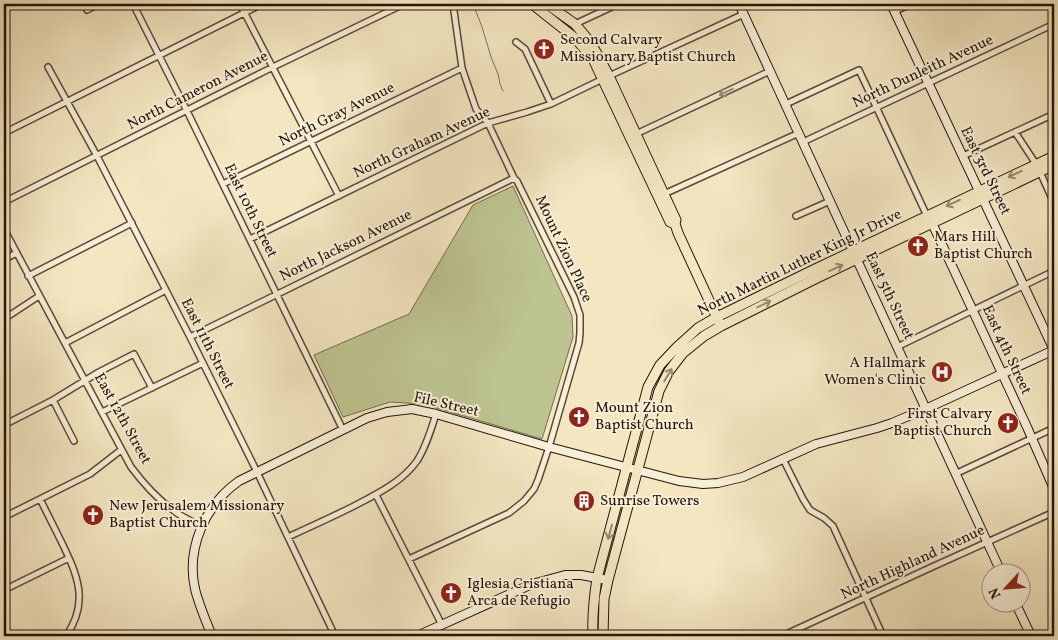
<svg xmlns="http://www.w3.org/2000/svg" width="1058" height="640" viewBox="0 0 1058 640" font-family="Vollkorn,serif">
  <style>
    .green { fill: #bdc491; stroke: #726c4d }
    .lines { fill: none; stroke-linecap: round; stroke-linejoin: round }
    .stream { stroke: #6d7b6c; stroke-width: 1 }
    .street-casing { stroke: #5a4837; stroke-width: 8 }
    .secondary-casing { stroke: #271409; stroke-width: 10 }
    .primary-casing { stroke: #271409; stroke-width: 11 }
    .street { stroke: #f7efd7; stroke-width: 5 }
    .secondary { stroke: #f7efd7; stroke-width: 8 }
    .primary { stroke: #f3e6c1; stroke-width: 9 }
    .oneway { stroke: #998c7a }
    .oneway2 { stroke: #97886e }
    .labels { text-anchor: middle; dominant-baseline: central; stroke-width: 4; stroke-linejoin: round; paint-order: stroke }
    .poi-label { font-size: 15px; fill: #271409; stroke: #f7efd7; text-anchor: start }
    .street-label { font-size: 15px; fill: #271409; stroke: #f7efd7 }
  </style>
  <rect width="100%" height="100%" fill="#f3e6c1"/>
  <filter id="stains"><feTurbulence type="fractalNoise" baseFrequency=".004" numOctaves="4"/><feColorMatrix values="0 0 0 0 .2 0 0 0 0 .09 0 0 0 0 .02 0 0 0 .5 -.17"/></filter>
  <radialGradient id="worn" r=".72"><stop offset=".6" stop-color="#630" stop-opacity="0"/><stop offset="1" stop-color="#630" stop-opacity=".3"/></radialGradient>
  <path class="green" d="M 513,186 L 572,316 L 573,337 L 542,439 L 423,404 L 390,402 L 343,417 L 314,355 L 409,314 L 473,205 Z"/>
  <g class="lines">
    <path class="stream" d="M 473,4 L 482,27 L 491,57 L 498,74 L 500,84 L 503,91"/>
    <g class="street-casing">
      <path id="street" d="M 133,4 L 187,111 L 343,430
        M 240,4 L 339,196
        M 87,10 L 99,4
        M 895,11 L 911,4
        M 575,24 L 618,4
        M 516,42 L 525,49 L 551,104
        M 48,67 L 97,156 L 190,337 L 257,472 L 335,636
        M 786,104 L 859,70 L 927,216
        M 1015,132 L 1036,164
        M 4,133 L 262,4
        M 636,134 L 770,71
        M 803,142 L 1054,24
        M 963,156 L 1054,114
        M 1040,172 L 1054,203
        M 223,184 L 462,68
        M 664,194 L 799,133
        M 4,202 L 273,67 L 404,4
        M 796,216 L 830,201
        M 4,229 L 131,467 C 143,483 156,498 173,510 C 181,517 192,521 201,526
        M 250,239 L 488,123 L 527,112 L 551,104 L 609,76 L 744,14
        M 4,259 L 17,253
        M 28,276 L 132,223
        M 4,319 L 39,296
        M 190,337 L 514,178
        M 65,343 L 166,290
        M 897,347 L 1054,271
        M 53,400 L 74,441
        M 102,412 L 203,363
        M 4,425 L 53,400 L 99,372 L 134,354 L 152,388
        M 783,459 L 803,499 L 810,510 L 824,518 L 833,526 L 883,636
        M 955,474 L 1054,428
        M 376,495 L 442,625
        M 40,499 C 47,513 54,527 61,541 C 77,574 90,602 66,636
        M 4,517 L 90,474 L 121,450
        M 288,537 C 310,527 332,517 354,506 C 377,494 402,482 417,461 C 426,447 431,430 436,414
        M 409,559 L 509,513 L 524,501 L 534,489 L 538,480 L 549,447 L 579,343 L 580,333 L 580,315 L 574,297 L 517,181 L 514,178 L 488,123 L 476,109 L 462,68 L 453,4
        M 4,590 L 69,558
        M 782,636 L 932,567 L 1054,512"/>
    </g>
    <g class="secondary-casing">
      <path id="secondary" d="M 739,4 L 1001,572
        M 891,4 L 1054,350
        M 932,223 L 1027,427 L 1054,489
        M 1015,602 L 1031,636
        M 212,636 C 206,621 199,605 195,589 C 186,548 205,505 239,481 L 367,418 L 387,412 L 412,409 L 436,414 L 549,447 L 679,481 L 703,484 L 718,483 L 743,477 L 816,444 L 877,428 L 892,423 L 932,406 L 1054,350
        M 417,636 L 532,584 L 565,575 L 581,575 L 608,580"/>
    </g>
    <g class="primary-casing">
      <path id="primary" d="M 532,4 L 575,38 L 593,59 L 670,222 L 675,224
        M 547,4 L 575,24 L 591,43 L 609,76 L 676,220 L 675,224 L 678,233 L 719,322
        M 593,636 C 592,617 594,598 597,578 L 648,387 L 660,365 L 677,347 L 698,328 L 717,317 L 813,270 L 1054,156
        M 603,636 L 604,599 L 608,580 L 659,391 L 669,371 L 683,353 L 704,336 L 721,326 L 817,278 L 1054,165"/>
    </g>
    <use href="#street" class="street"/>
    <use href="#secondary" class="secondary"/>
    <use href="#primary" class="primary"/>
  </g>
  <defs><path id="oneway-shaft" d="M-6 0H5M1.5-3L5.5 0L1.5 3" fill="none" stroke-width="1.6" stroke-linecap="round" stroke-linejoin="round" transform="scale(1.25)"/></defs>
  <use class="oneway" href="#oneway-shaft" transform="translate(726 92) rotate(155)"/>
  <g class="oneway2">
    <use href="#oneway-shaft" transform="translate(1015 174) rotate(155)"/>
    <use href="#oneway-shaft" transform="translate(953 203) rotate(155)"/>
    <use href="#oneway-shaft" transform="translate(836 268) rotate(-25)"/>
    <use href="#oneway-shaft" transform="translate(764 304) rotate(-27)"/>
    <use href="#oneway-shaft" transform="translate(668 375) rotate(-59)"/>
    <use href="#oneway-shaft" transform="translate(610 532) rotate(105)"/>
  </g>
  <defs>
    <g id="church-disc" transform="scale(1.125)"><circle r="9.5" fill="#8f2418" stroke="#f7efd7"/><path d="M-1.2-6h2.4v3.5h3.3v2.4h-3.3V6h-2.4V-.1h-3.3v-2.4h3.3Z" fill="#fff"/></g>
    <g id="hospital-disc" transform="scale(1.125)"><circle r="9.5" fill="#8f2418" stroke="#f7efd7"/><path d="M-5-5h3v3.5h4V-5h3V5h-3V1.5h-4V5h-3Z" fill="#fff"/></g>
    <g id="building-disc" transform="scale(1.125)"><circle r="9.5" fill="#8f2418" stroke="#f7efd7"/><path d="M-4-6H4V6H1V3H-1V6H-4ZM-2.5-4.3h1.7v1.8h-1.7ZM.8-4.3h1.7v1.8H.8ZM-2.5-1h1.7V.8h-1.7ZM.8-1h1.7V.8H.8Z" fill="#fff"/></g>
  </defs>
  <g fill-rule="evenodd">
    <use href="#church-disc" x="544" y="49"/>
    <use href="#church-disc" x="918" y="246"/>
    <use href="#hospital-disc" x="942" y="372"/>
    <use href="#church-disc" x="579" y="417"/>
    <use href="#church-disc" x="1008" y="423"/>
    <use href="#building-disc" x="584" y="501"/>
    <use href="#church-disc" x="93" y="515"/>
    <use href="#church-disc" x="451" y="593"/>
  </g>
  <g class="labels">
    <g class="poi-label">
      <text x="560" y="40">Second Calvary<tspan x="560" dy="17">Missionary Baptist Church</tspan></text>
      <text x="934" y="237">Mars Hill<tspan x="934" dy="17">Baptist Church</tspan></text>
      <text x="926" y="363" text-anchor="end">A Hallmark<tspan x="926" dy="17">Women's Clinic</tspan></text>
      <text x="595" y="408">Mount Zion<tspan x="595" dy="17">Baptist Church</tspan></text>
      <text x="992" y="414" text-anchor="end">First Calvary<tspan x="992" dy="17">Baptist Church</tspan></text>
      <text x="600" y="501">Sunrise Towers</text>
      <text x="109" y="506">New Jerusalem Missionary<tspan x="109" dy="17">Baptist Church</tspan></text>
      <text x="467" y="584">Iglesia Cristiana<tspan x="467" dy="17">Arca de Refugio</tspan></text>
    </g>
    <g class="street-label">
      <text transform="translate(923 72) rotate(-25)">North Dunleith Avenue</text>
      <text transform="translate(198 91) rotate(-27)">North Cameron Avenue</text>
      <text transform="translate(337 115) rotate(-26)">North Gray Avenue</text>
      <text transform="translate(422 143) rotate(-25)">North Graham Avenue</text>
      <text transform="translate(985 171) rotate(64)">East 3rd Street</text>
      <text transform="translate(250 211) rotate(64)">East 10th Street</text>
      <text transform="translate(346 246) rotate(-26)">North Jackson Avenue</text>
      <text transform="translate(563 249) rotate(65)">Mount Zion Place</text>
      <text transform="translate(800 263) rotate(-26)">North Martin Luther King Jr Drive</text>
      <text transform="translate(889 296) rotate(65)">East 5th Street</text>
      <text transform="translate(207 344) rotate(63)">East 11th Street</text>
      <text transform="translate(1006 350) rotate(65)">East 4th Street</text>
      <text transform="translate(446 405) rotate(13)">File Street</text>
      <text transform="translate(122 419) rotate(61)">East 12th Street</text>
      <text transform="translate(913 563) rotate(-25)">North Highland Avenue</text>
    </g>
  </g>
  <rect width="1058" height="640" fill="none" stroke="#f3e6c1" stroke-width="20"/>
  <rect x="5" y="5" width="1048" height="630" fill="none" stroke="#271409" stroke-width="2.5"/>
  <rect x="10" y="10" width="1038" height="620" fill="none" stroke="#271409"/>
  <g transform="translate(1006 588) rotate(244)"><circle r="24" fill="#f7efd7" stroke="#a49785"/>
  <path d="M0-4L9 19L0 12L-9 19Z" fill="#8f2418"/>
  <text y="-8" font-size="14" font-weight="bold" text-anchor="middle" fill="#271409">N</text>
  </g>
  <rect width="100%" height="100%" filter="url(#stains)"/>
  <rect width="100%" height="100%" fill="url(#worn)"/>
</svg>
